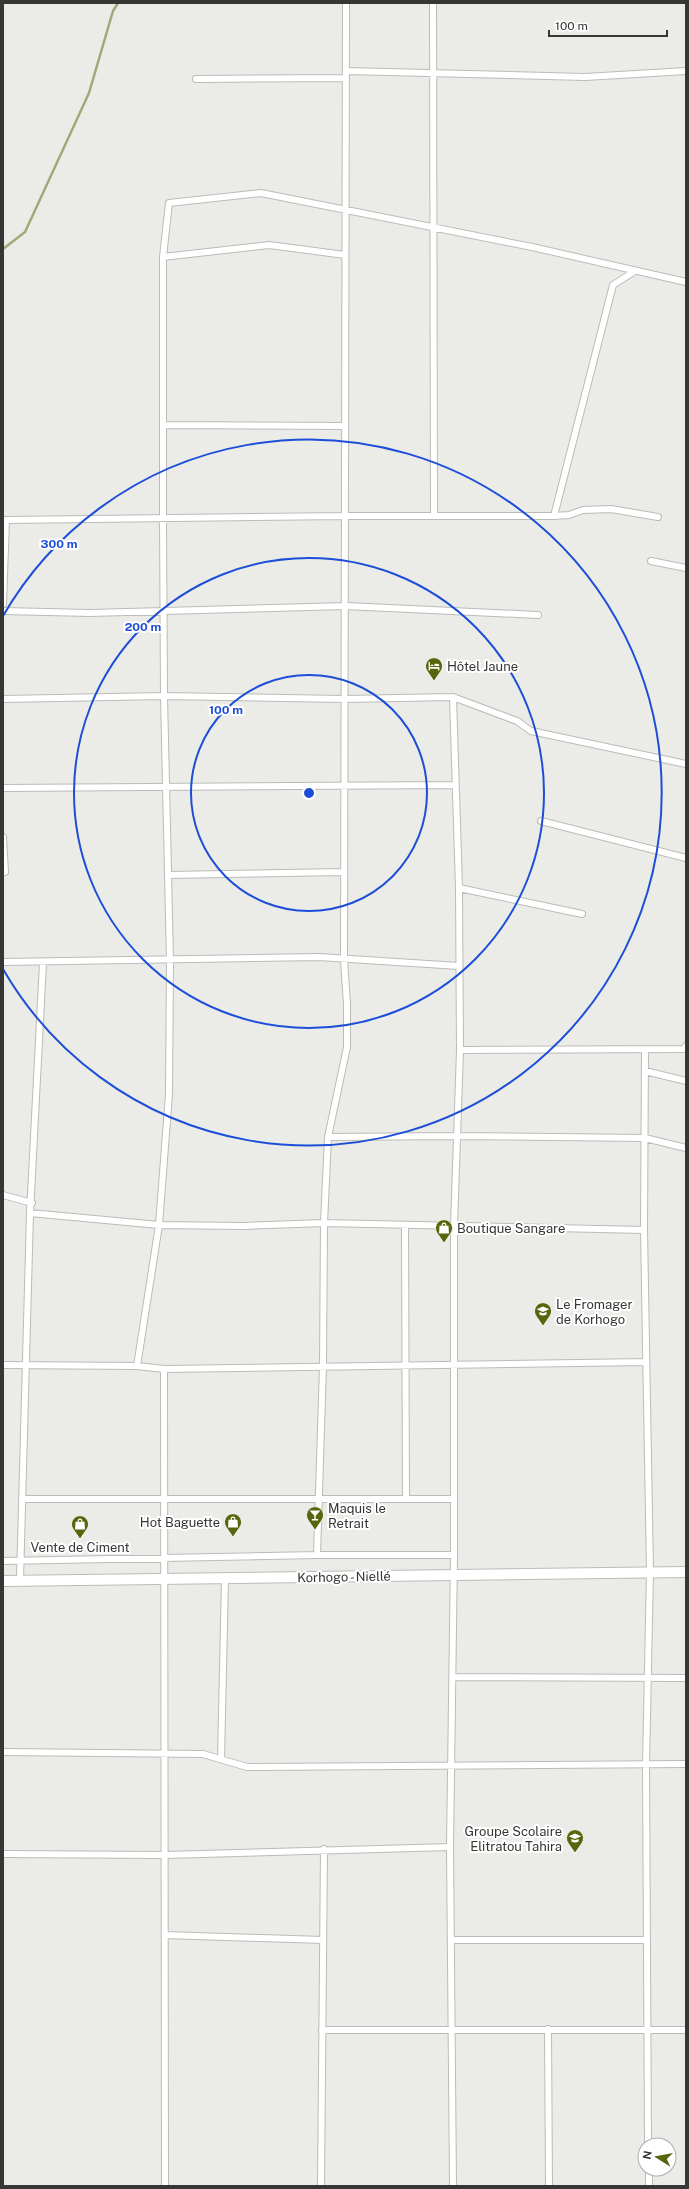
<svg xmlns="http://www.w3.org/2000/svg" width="689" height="2189" viewBox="0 0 689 2189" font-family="'Public Sans',sans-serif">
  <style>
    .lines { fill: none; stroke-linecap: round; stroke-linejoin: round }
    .stream { stroke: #9eab77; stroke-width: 2.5 }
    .street-casing { stroke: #bbbcb8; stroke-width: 8 }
    .primary-casing { stroke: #bbbcb8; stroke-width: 12 }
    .street { stroke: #fff; stroke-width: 6 }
    .primary { stroke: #fff; stroke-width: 10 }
    .ring { fill: none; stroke: #1d4ed8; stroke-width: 2 }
    .labels { text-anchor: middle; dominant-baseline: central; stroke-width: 4; stroke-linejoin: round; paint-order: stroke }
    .poi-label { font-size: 13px; fill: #363735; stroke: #fff; text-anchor: start }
    .street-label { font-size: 13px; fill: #363735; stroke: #fff }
    .centre { fill: #1d4ed8; stroke: #fff; stroke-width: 2 }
    .ring-label { font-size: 12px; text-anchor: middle; font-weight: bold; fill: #1d4ed8; stroke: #fff; stroke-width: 4; stroke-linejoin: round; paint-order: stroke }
  </style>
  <rect width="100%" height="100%" fill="#ebece8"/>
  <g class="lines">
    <path class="stream" d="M 3,249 L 25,232 L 89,93 L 113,11 L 118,3"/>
    <g class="street-casing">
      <path id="street" d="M 433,3 L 434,516
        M 346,71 L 585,77 L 686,71
        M 196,79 L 346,78
        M 163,257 L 269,245 L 345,255
        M 163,425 L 344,426
        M 554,516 L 613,285 L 635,271
        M 651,561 L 686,568
        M 3,604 L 6,520 L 344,516 L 554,516 L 569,515 L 583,510 L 611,509 L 658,517
        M 3,611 L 90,613 L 346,606 L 538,615
        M 453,697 L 459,888 L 460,1050 L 454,1226 L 454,1555 L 450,1847 L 453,2186
        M 3,699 L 164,696 L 344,699 L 453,697 L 517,721 L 531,731 L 686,764
        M 3,788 L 455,785
        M 541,821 L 686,858
        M 3,837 L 5,872 L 3,872
        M 168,875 L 344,872
        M 459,888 L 582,914
        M 3,962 L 319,957 L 459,966
        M 460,1050 L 684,1049 L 686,1046
        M 645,1050 L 644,1230 L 650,1572 L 646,1764 L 648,2145
        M 645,1071 L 686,1081
        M 328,1137 L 456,1136 L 645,1138 L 686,1148
        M 3,1195 L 32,1203
        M 30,1213 L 159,1225 L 243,1226 L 324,1223 L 644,1230
        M 405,1226 L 406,1499
        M 3,1365 L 137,1366 L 164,1369 L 646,1362
        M 137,1366 L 159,1225 L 169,1094 L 170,961 L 164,696 L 163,519 L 163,257 L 169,203 L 261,193 L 532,247 L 686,282
        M 164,1369 L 165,2186
        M 22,1499 L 453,1499
        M 317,1555 L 323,1366 L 324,1223 L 328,1137 L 347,1047 L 347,1004 L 344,960 L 346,3
        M 3,1561 L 317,1555 L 454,1555
        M 20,1580 L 30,1213 L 43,963
        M 452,1677 L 686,1678
        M 3,1752 L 203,1754 L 247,1767 L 686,1764
        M 221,1759 L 225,1579
        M 3,1854 L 165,1855 L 450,1847
        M 165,1935 L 323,1940
        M 451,1940 L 646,1940
        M 548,2029 L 549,2186
        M 322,2030 L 686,2030
        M 649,2169 L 649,2186
        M 321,2186 L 324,1849"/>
    </g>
    <g class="primary-casing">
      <path id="primary" d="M 3,1581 L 686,1572"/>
    </g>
    <use href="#street" class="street"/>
    <use href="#primary" class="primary"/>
  </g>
  <g class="ring">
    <circle cx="309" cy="793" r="118"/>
    <circle cx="309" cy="793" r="235"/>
    <path d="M3 616A353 353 0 1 1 3 969"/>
  </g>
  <defs>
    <g id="hotel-pin" transform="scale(0.9)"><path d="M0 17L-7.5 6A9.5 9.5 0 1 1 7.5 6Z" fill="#57660c" stroke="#fff"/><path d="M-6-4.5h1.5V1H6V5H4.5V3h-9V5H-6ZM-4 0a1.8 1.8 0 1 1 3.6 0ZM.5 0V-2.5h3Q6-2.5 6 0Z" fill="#fff"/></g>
    <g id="shop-pin" transform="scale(0.9)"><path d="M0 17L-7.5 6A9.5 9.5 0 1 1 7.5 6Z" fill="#57660c" stroke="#fff"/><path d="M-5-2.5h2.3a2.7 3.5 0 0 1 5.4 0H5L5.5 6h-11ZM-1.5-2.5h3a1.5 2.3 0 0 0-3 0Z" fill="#fff"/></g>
    <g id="school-pin" transform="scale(0.9)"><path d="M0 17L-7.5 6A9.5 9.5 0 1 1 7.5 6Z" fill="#57660c" stroke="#fff"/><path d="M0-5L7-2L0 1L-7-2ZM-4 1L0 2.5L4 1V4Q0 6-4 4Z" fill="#fff"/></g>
    <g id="bar-pin" transform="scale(0.9)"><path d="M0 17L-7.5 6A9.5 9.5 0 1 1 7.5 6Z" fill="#57660c" stroke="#fff"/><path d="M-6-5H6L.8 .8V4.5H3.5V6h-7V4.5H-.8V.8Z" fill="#fff"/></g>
  </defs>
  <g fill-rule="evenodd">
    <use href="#hotel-pin" x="434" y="666"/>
    <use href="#shop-pin" x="444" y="1228"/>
    <use href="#school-pin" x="543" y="1311"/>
    <use href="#bar-pin" x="315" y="1515"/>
    <use href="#shop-pin" x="233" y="1522"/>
    <use href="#shop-pin" x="80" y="1524"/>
    <use href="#school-pin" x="575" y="1838"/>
  </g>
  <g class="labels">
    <g class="poi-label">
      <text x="447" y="666">Hôtel Jaune</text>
      <text x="457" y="1228">Boutique Sangare</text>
      <text x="556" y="1304">Le Fromager<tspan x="556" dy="15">de Korhogo</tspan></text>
      <text x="328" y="1508">Maquis le<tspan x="328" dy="15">Retrait</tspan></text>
      <text x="220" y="1522" text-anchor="end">Hot Baguette</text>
      <text x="80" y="1547" text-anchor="middle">Vente de Ciment</text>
      <text x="562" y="1831" text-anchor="end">Groupe Scolaire<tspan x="562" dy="15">Elitratou Tahira</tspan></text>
    </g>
    <g class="street-label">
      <text transform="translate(344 1577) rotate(-1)">Korhogo - Niellé</text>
    </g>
  </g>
  <circle cx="309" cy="793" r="6" class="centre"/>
  <g class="ring-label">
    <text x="59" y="548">300 m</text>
    <text x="143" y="631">200 m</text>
    <text x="226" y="714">100 m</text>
  </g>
  <rect width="689" height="2189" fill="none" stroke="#363735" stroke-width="8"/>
  <g transform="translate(657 2157) rotate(281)"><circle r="19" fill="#ffffff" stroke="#afafae"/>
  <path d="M0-3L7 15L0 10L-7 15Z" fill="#57660c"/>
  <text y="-6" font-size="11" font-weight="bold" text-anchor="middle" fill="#363735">N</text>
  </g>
  <path d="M549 30v6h118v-6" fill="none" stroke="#363735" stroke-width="2"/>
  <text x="555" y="30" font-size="12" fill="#363735" stroke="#ffffff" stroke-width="3" paint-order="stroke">100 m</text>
</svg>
